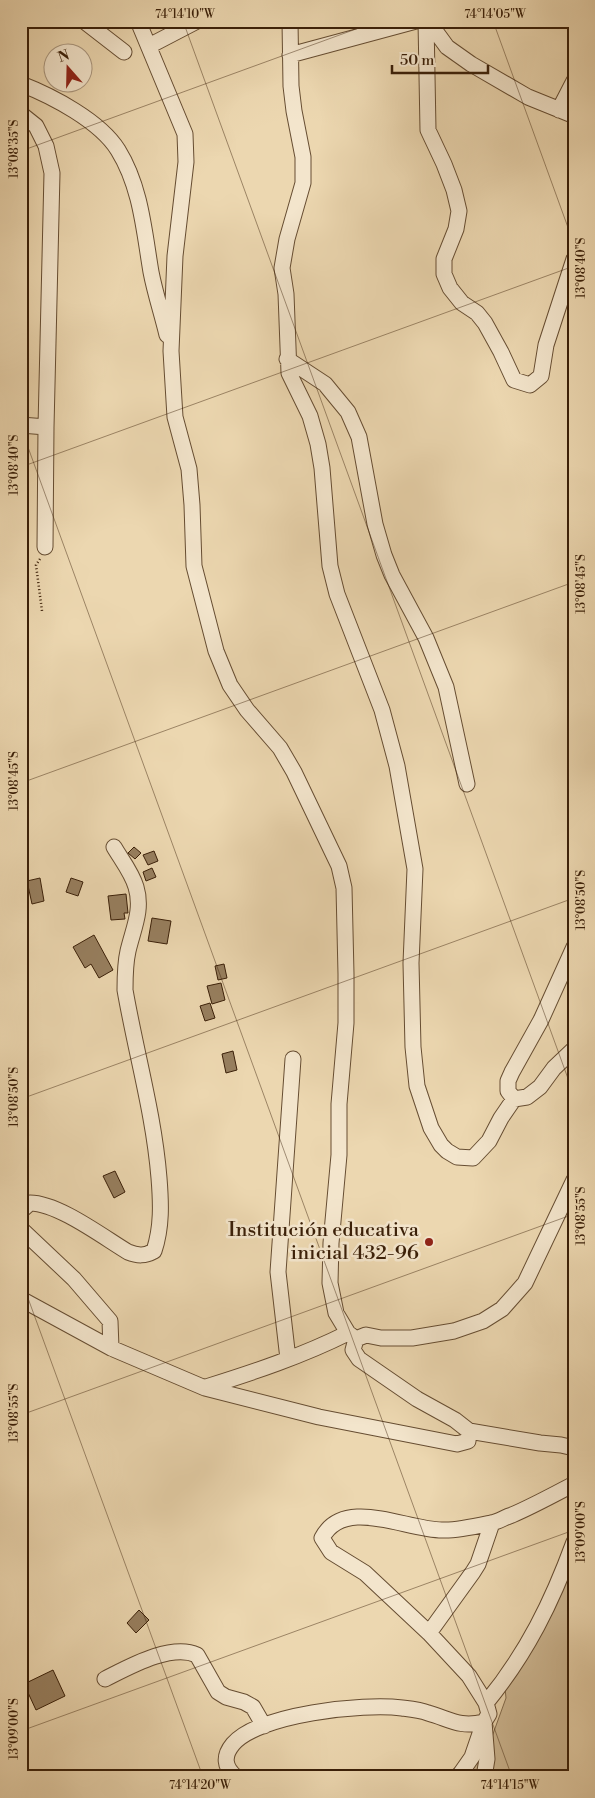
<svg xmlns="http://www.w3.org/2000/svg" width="595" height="1798" viewBox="0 0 595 1798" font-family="'Libre Bodoni',serif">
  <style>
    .green { fill: #ceb893; stroke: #846c4e }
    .building { fill: #977f5f; stroke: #3a1f08 }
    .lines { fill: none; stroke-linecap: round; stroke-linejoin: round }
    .minor-casing { stroke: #664d32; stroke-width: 17 }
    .path { stroke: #3a1f08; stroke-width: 2.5; stroke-dasharray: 1 2.5; stroke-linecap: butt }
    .minor { stroke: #f3e5cc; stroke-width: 15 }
    .ticks { fill: none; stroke: #3a1f08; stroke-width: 1; stroke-opacity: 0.45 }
    .poi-dot { fill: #8f2418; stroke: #f3e5cc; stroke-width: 2 }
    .labels { text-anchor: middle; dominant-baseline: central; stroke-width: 5; stroke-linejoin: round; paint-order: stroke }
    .poi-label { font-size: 20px; fill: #3a1f08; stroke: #f3e5cc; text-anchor: end }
    .neatline { fill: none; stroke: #3a1f08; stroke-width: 2 }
    .ticks-label { font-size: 12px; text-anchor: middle; fill: #3a1f08 }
  </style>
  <rect width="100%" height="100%" fill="#ecd7b0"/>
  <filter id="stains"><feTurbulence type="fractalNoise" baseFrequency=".004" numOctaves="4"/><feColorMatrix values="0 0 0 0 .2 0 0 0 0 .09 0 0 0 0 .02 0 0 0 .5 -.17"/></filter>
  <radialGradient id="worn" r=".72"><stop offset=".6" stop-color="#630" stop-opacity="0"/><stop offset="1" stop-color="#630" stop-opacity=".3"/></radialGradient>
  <path class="green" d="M 574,1527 L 574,1777 L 444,1777 L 464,1760 L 489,1745 L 506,1698 L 504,1678 L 541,1612 Z"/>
  <path class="building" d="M 134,847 L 141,853 L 135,859 L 128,853 Z
    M 154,851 L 158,861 L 148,865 L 143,855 Z
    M 152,868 L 156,877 L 146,881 L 143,872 Z
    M 40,878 L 44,901 L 32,904 L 27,881 Z
    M 71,878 L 83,882 L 78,896 L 66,892 Z
    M 126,894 L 128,913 L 124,913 L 125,919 L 111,920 L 108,896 Z
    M 152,918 L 171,921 L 167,944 L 148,941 Z
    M 94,935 L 113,970 L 99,978 L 91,964 L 85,968 L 73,947 Z
    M 224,964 L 227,978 L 218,980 L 215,966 Z
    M 221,983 L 225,1000 L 212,1004 L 207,986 Z
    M 210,1003 L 215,1018 L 205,1021 L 200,1006 Z
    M 233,1051 L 237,1070 L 226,1073 L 222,1054 Z
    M 115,1171 L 125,1192 L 114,1198 L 103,1176 Z
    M 139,1610 L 149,1620 L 136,1633 L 127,1623 Z
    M 53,1670 L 65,1696 L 36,1710 L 24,1684 Z"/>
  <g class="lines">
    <g class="minor-casing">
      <path id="minor" d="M 84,21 L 124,52
        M 138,21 L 185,134 L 186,162 L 175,256 L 171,351 L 175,417 L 189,469 L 192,505 L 194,566 L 216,651 L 230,685 L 247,710 L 280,748 L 294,772 L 339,866 L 344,888 L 346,974 L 346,1023 L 339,1104 L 339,1155 L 331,1243 L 330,1283 L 336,1313 L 348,1333 L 356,1339
        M 290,21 L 291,86 L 294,111 L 303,157 L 303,183 L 287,239 L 282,268 L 286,294 L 289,373 L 310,416 L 318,444 L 322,468 L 330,566 L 337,594 L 382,710 L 397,766 L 415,869 L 411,963 L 413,1047 L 417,1086 L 431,1128 L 441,1145 L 447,1151 L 457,1157 L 473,1158 L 489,1141 L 501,1118 L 514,1099
        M 426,21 L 428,130 L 444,164 L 454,190 L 459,211 L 456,229 L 444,259 L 444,274 L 450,288 L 462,303 L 477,313 L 485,323 L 501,352 L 514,380 L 530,385 L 541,376 L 546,345 L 574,259
        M 428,21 L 447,47 L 471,64 L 528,97 L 570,114 L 574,113
        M 149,46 L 197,21
        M 290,55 L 416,21
        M 21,84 C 52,96 100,121 118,150 C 141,187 144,231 151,272 C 155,293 162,314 167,335
        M 559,110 L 574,81
        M 21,114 L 36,126 L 46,146 L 52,173 L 46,427 L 45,547
        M 287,359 L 325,384 L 348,412 L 359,437 L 375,524 L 384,555 L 392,575 L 426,638 L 446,687 L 467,784
        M 21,425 L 46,427
        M 574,947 L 541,1020 L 512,1072 L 508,1081 L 508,1091 L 514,1099 L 527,1097 L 540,1087 L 554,1068 L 574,1049
        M 21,1211 L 30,1203 C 58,1203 103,1237 128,1252 C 138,1256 145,1256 154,1251 C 162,1227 161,1203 159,1178 C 154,1115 136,1053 125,990 C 125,977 125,964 128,951 C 133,929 143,910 136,887 C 132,873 121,859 114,847
        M 21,1229 L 74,1279 L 110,1321 L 111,1348
        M 21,1299 L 111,1348 L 205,1388 L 319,1417 L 457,1444 L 468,1441 L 469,1431 L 455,1420 L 417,1399 L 359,1359 L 353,1350 L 356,1339 L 366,1335 L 381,1338 L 412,1338 L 454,1331 L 483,1321 L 502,1309 L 525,1283 L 574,1180
        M 288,1359 L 278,1272 L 293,1059
        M 206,1387 C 254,1372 302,1356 348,1333
        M 469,1431 L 540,1443 L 561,1445 L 574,1448
        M 429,1633 L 473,1572 L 478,1564 L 492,1523
        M 105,1679 C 129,1667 171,1643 197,1655 L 218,1692 L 226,1697 L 244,1702 L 253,1707 L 264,1726
        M 486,1703 C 527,1653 552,1602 574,1542
        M 236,1777 C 224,1767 223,1756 233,1744 C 259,1714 363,1703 402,1708 C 410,1709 420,1710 428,1713 C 450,1719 459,1728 484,1722 L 489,1714 L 486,1703 L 469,1676 L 429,1633 L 365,1573 L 331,1552 L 322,1538 C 344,1496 406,1530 442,1530 C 455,1531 477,1526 491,1523 C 498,1522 505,1517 512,1515 C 533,1506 553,1495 574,1484
        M 458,1777 L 472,1757 L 484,1722 L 487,1759 L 484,1777"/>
    </g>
    <path class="path" d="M 40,559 L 36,565 L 42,611"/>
    <use href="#minor" class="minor"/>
  </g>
  <path class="ticks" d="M 183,21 L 574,1095M 493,21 L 574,244M 21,151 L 378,21M 21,428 L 512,1777M 21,467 L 574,266M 21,783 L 574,582M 21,1099 L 574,898M 21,1279 L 203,1777M 21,1415 L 574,1214M 21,1731 L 574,1530"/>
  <circle class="poi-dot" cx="429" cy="1242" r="5"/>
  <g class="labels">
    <g class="poi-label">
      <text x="419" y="1230">Institución educativa<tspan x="419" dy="23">inicial 432-96</tspan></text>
    </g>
  </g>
  <rect width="595" height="1798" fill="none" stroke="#ecd7b0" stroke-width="55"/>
  <g transform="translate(68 68) rotate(340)"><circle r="24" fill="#f3e5cc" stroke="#a9967e"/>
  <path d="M0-4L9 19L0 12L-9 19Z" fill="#8f2418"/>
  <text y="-8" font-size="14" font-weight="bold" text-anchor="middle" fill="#3a1f08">N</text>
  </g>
  <path d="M392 65v8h96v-8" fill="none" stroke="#3a1f08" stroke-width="2.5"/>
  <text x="400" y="65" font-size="15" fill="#3a1f08" stroke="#f3e5cc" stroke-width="4" paint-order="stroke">50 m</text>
  <rect x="28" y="28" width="540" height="1742" class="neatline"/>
  <g class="ticks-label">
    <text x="185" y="18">74°14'10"W</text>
    <text x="495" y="18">74°14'05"W</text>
    <text transform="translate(14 149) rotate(-90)" y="4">13°08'35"S</text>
    <text transform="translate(581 268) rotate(-90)" y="4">13°08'40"S</text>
    <text transform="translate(14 465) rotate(-90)" y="4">13°08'40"S</text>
    <text transform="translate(581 584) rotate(-90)" y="4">13°08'45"S</text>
    <text transform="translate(14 781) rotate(-90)" y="4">13°08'45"S</text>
    <text transform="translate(581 900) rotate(-90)" y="4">13°08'50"S</text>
    <text transform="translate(14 1097) rotate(-90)" y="4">13°08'50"S</text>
    <text transform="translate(581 1216) rotate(-90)" y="4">13°08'55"S</text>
    <text transform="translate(14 1413) rotate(-90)" y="4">13°08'55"S</text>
    <text transform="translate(581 1532) rotate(-90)" y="4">13°09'00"S</text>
    <text transform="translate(14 1729) rotate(-90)" y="4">13°09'00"S</text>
    <text x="200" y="1789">74°14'20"W</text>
    <text x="510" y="1789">74°14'15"W</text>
  </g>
  <rect width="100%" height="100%" filter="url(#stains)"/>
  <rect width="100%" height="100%" fill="url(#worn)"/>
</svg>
